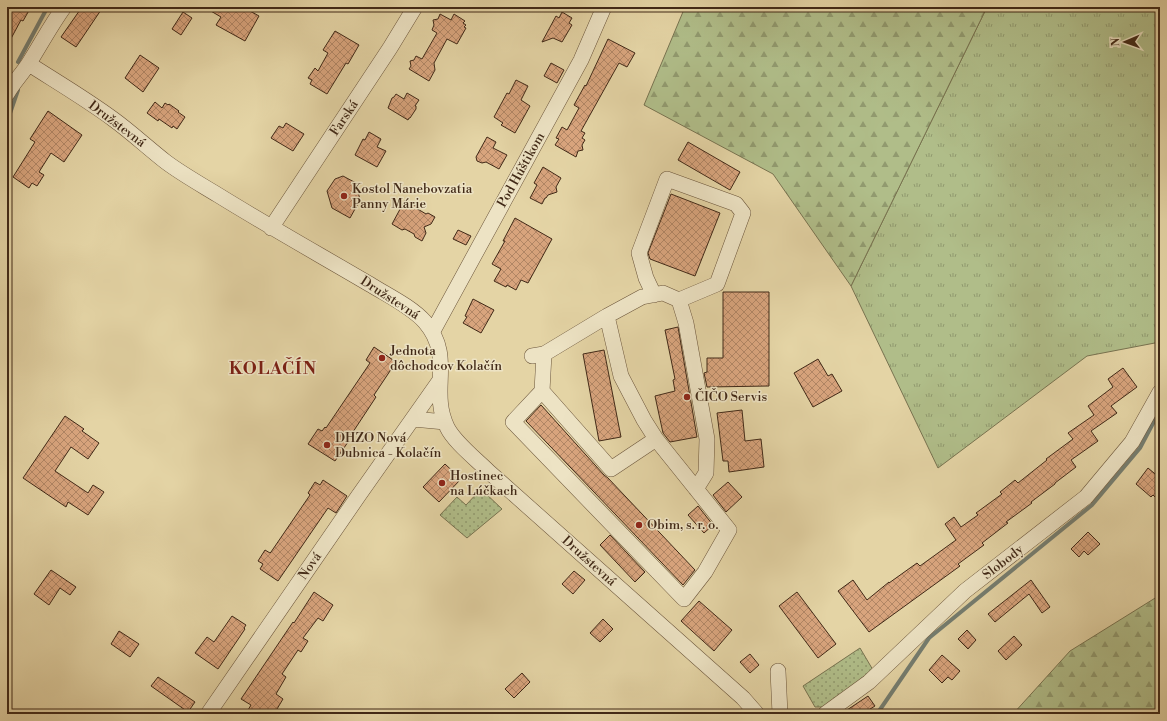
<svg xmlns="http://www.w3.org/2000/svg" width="1167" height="721" viewBox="0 0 1167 721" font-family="'Libre Bodoni',serif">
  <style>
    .grass { fill: url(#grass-tufts); stroke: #787350 }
    .forest { fill: url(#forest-firs); stroke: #787350 }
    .park { fill: url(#park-dots); stroke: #787350 }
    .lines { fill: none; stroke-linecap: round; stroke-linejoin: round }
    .stream { stroke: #757e71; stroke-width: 4 }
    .building { fill: url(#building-cross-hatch); stroke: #412917 }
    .minor-casing { stroke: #6a543a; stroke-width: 16 }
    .minor { stroke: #ede3c4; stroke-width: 15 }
    .poi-dot { fill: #8f2418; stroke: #ede3c4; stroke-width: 1.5 }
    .labels { text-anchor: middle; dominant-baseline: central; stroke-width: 3; stroke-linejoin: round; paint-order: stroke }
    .street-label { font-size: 13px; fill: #412917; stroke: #ede3c4 }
    .poi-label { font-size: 13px; fill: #412917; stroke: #ede3c4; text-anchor: start }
    .district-label { font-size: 17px; font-weight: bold; letter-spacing: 1px; fill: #7a1f14; stroke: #ede3c4 }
  </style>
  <defs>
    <pattern id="grass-tufts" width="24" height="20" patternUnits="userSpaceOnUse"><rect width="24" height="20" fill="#b0bd89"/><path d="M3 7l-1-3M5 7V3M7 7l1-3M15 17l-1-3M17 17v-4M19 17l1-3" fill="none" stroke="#919a6f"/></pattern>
    <pattern id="forest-firs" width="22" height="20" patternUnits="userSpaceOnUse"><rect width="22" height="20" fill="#b0bd89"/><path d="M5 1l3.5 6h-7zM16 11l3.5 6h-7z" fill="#919a6f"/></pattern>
    <pattern id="park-dots" width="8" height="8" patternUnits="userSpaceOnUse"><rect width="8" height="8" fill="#b0bd89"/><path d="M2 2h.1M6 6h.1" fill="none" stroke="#919a6f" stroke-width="1.8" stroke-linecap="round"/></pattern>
    <pattern id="building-cross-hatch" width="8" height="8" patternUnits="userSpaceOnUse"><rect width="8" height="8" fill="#d8a47d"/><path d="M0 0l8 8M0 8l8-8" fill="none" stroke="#b18665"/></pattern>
  </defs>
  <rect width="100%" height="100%" fill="#e4d4a5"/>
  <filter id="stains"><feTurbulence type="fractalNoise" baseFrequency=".005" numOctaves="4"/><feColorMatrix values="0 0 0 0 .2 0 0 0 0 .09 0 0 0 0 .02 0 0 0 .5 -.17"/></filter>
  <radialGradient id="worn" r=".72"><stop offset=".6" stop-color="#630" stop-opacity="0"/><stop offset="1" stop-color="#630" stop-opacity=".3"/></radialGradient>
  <path class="grass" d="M 987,7 L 1160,7 L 1160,342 L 1087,356 L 938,468 L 851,286 Z"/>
  <path class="forest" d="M 685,7 L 987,7 L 851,286 L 773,174 L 644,105 Z
    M 1160,595 L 1160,714 L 1013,714 L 1070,651 Z"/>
  <path class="park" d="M 481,489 L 502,509 L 467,538 L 440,515 L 457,497 L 466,505 Z
    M 860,648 L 873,670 L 824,707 L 815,707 L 803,686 Z"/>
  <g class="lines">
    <path class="stream" d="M 18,62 L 46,10 L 49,7
      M 7,122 L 18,90
      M 877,714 L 929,638 L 1092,505 L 1140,448 L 1160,410"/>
  </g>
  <path class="building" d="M 7,7 L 31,7 L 23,21 L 21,20 L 7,46 Z
    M 82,7 L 103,7 L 76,47 L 61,37 Z
    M 204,7 L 243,7 L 259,16 L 245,41 L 216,25 L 221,17 Z
    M 183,12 L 192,18 L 181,35 L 172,29 Z
    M 562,12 L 572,18 L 569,23 L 572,25 L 562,42 L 553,38 L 542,42 L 556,16 L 559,18 Z
    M 440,14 L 451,20 L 454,14 L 465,21 L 463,23 L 466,25 L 464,27 L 466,28 L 457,44 L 447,39 L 434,63 L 435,70 L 429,81 L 409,69 L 411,66 L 410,61 L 414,60 L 416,56 L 422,59 L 437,33 L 432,30 L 434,25 L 433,20 L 438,19 Z
    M 335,31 L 359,45 L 348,64 L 346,63 L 327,94 L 310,84 L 312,80 L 308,78 L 315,68 L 318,71 L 328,53 L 323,50 Z
    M 608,39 L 635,53 L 627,67 L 619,63 L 581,131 L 585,133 L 582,138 L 585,140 L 582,145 L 583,150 L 578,151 L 576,157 L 555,145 L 559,139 L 556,138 L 562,127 L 567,130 L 579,108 L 574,105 L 585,85 L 586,86 Z
    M 140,55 L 159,68 L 143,92 L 125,78 Z
    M 551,63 L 564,70 L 557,83 L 544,76 Z
    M 516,80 L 528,86 L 521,100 L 530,106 L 515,133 L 501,125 L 503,123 L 494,117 L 507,93 L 509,94 Z
    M 407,93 L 419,100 L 415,106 L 416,106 L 416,109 L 410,118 L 409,118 L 408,120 L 388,108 L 392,98 L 394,97 L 396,94 L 404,99 Z
    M 155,102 L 162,108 L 165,103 L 168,105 L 169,104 L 179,111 L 178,112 L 185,117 L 177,129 L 173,126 L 172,128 L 159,119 L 158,121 L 147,113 Z
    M 48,111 L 82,135 L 64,162 L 51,153 L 39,172 L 44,175 L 37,186 L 32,183 L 29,188 L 13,177 L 35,142 L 30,139 Z
    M 286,123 L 304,134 L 293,151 L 271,138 L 279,126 L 283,128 Z
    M 369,132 L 381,139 L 377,147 L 386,151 L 377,167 L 355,155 L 363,139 L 365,140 Z
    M 487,137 L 496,142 L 493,148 L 507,155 L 499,169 L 486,162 L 482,163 L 477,161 L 476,157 Z
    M 688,142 L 740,172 L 730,190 L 678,160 Z
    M 543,167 L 561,178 L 556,187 L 557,192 L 548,195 L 546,198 L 545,198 L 542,204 L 530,198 L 537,185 L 534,183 Z
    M 343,176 L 356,183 L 360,200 L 350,218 L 332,208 L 327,191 L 335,179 Z
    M 671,194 L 720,213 L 695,276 L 650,259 L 648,253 Z
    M 405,200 L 416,206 L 416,208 L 426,214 L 428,213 L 435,217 L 431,224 L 424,227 L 426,233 L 422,241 L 415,237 L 414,234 L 405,229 L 402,230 L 392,224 Z
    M 515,218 L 552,239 L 528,283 L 521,280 L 516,290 L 507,285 L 506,287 L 494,281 L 501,269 L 492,264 L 505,241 L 503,241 Z
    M 458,230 L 471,236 L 466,245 L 453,239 Z
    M 723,292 L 769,292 L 769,386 L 707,387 L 704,373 L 707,372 L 707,358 L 723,358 Z
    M 473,299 L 494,310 L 481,333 L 463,323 L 467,317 L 465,316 Z
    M 678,327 L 697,437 L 670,442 L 663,433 L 655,396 L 675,391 L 673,380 L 675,379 L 665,330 Z
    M 374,347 L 396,362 L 374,395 L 376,397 L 347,441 L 348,442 L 335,461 L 308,444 L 318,429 L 322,431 L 325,427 L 326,428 L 370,363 L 366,360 Z
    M 604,350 L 621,437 L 599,441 L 583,354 Z
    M 818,359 L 828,376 L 832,374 L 842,391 L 813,407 L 794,373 Z
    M 1123,368 L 1137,387 L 1111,406 L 1117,413 L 1091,431 L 1098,441 L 1071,460 L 1076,467 L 1055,483 L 1055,484 L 1031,502 L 1032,503 L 1006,522 L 1008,523 L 982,543 L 984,545 L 958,564 L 960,566 L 869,632 L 838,591 L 853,580 L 867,600 L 889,582 L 889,583 L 917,563 L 920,566 L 956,540 L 945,524 L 954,517 L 961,527 L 978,515 L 976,513 L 1002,494 L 1000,492 L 1015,480 L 1018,483 L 1047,460 L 1046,459 L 1073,439 L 1068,433 L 1094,415 L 1088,406 L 1113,387 L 1108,379 Z
    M 541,405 L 604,475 L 608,478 L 695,570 L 683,585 L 526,421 Z
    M 742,410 L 745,441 L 761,439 L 764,467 L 729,472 L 728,461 L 723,461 L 717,413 Z
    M 65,416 L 84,429 L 82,431 L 99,443 L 88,459 L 71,447 L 55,471 L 88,493 L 93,485 L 104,492 L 88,515 L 68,502 L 66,507 L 23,478 Z
    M 445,464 L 461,479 L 439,502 L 423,487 Z
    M 1148,468 L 1160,478 L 1160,502 L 1153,495 L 1151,497 L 1136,484 Z
    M 323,480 L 347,496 L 336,513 L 328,508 L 278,581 L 260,569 L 263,564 L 258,561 L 265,550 L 270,553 L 271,552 L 310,495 L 308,493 L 315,482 L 320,485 Z
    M 728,482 L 742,497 L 726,512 L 713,495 Z
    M 698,506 L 713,525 L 704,533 L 688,515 Z
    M 1088,532 L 1100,544 L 1088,555 L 1084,551 L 1079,557 L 1071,549 Z
    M 610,535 L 645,572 L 635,582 L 600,545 Z
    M 51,570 L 76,587 L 70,595 L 60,588 L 49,605 L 34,594 Z
    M 574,571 L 585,580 L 573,594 L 562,584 Z
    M 1031,580 L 1050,607 L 1042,613 L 1029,594 L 995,622 L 988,614 Z
    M 314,592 L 333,605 L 323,621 L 318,618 L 303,638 L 308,641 L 301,652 L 298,650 L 282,674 L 286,677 L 276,694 L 283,699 L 274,714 L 254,714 L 248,710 L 251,705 L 241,699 L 293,622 L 294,623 Z
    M 797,592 L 836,644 L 818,658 L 779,606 Z
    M 699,601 L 732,630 L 714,651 L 681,621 Z
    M 232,616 L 246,625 L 244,628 L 245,629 L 218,669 L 195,653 L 207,637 L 214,642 Z
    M 603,619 L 613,629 L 600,642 L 590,633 Z
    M 967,630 L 976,640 L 968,649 L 958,639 Z
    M 119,631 L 139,644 L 130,657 L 111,644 Z
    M 1014,636 L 1022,645 L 1006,660 L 998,651 Z
    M 750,654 L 759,665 L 750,673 L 740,662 Z
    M 942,655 L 960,671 L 952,680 L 948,677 L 942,683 L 929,670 Z
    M 522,673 L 530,682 L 514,698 L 505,689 Z
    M 158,677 L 195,702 L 188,712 L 151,686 Z
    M 868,696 L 875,706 L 862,714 L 841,714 Z"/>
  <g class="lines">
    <g class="minor-casing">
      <path id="minor" d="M 29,64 C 57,82 86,99 113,119 C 131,132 148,148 166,162 C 182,174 200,184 218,195 C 268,226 320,255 371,285 C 387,295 412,307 425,322 C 455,357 429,390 447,427 C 454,442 476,459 488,471 L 743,698 L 757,714
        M 7,94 C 13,83 22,74 29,63 C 41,44 51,25 64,7
        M 271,228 L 390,48 L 415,7
        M 654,295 L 646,278 L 639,253 L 667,179 L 736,204 L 743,213 L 717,284 L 679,300
        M 433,331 L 581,60 L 604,7
        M 544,354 L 542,391 L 611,469 L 656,439
        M 532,356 L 544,354 L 607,316 L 642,297 L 663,293 L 679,300 L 686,323 L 707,439 L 706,473 L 696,489
        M 542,391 L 513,422 L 684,599 L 705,572 L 729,530 L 656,439 L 644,420 L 621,376 L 607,316
        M 413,419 L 445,422
        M 778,671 L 780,714
        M 208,714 L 359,495 L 440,380
        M 825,714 L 869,682 L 965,591 L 1086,497 L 1132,442 L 1160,392"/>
    </g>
    <use href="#minor" class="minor"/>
  </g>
  <g class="poi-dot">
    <circle cx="344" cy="196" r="4"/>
    <circle cx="382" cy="358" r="4"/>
    <circle cx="687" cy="397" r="4"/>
    <circle cx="327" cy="445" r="4"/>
    <circle cx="442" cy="483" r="4"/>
    <circle cx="639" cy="525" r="4"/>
  </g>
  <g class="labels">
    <g class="street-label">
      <text transform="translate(344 118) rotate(-56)">Farská</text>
      <text transform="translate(117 124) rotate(37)">Družstevná</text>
      <text transform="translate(521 170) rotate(-61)">Pod Húštikom</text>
      <text transform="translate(390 298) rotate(33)">Družstevná</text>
      <text transform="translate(589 561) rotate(42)">Družstevná</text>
      <text transform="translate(1003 562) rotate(-38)">Slobody</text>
      <text transform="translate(310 566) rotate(-55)">Nová</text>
    </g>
    <g class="poi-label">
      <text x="352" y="189">Kostol Nanebovzatia<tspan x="352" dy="15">Panny Márie</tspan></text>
      <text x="390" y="351">Jednota<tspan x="390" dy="15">dôchodcov Kolačín</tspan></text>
      <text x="695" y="397">ČIČO Servis</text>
      <text x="335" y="438">DHZO Nová<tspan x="335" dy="15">Dubnica - Kolačín</tspan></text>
      <text x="450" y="476">Hostinec<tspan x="450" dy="15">na Lúčkach</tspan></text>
      <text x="647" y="525">Obim, s. r. o.</text>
    </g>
    <g class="district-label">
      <text x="273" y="369">KOLAČÍN</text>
    </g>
  </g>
  <rect width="1167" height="721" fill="none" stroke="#e4d4a5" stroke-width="24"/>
  <rect x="8" y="8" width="1151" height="705" fill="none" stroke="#412917" stroke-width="2"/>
  <rect x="12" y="12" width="1143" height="697" fill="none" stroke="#412917"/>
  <g transform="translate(1125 42) rotate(268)" stroke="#ede3c4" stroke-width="3" paint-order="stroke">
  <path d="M0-3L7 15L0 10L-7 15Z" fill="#412917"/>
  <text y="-6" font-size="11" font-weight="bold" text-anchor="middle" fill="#412917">N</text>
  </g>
  <rect width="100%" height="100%" filter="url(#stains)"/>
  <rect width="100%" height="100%" fill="url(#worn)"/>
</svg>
